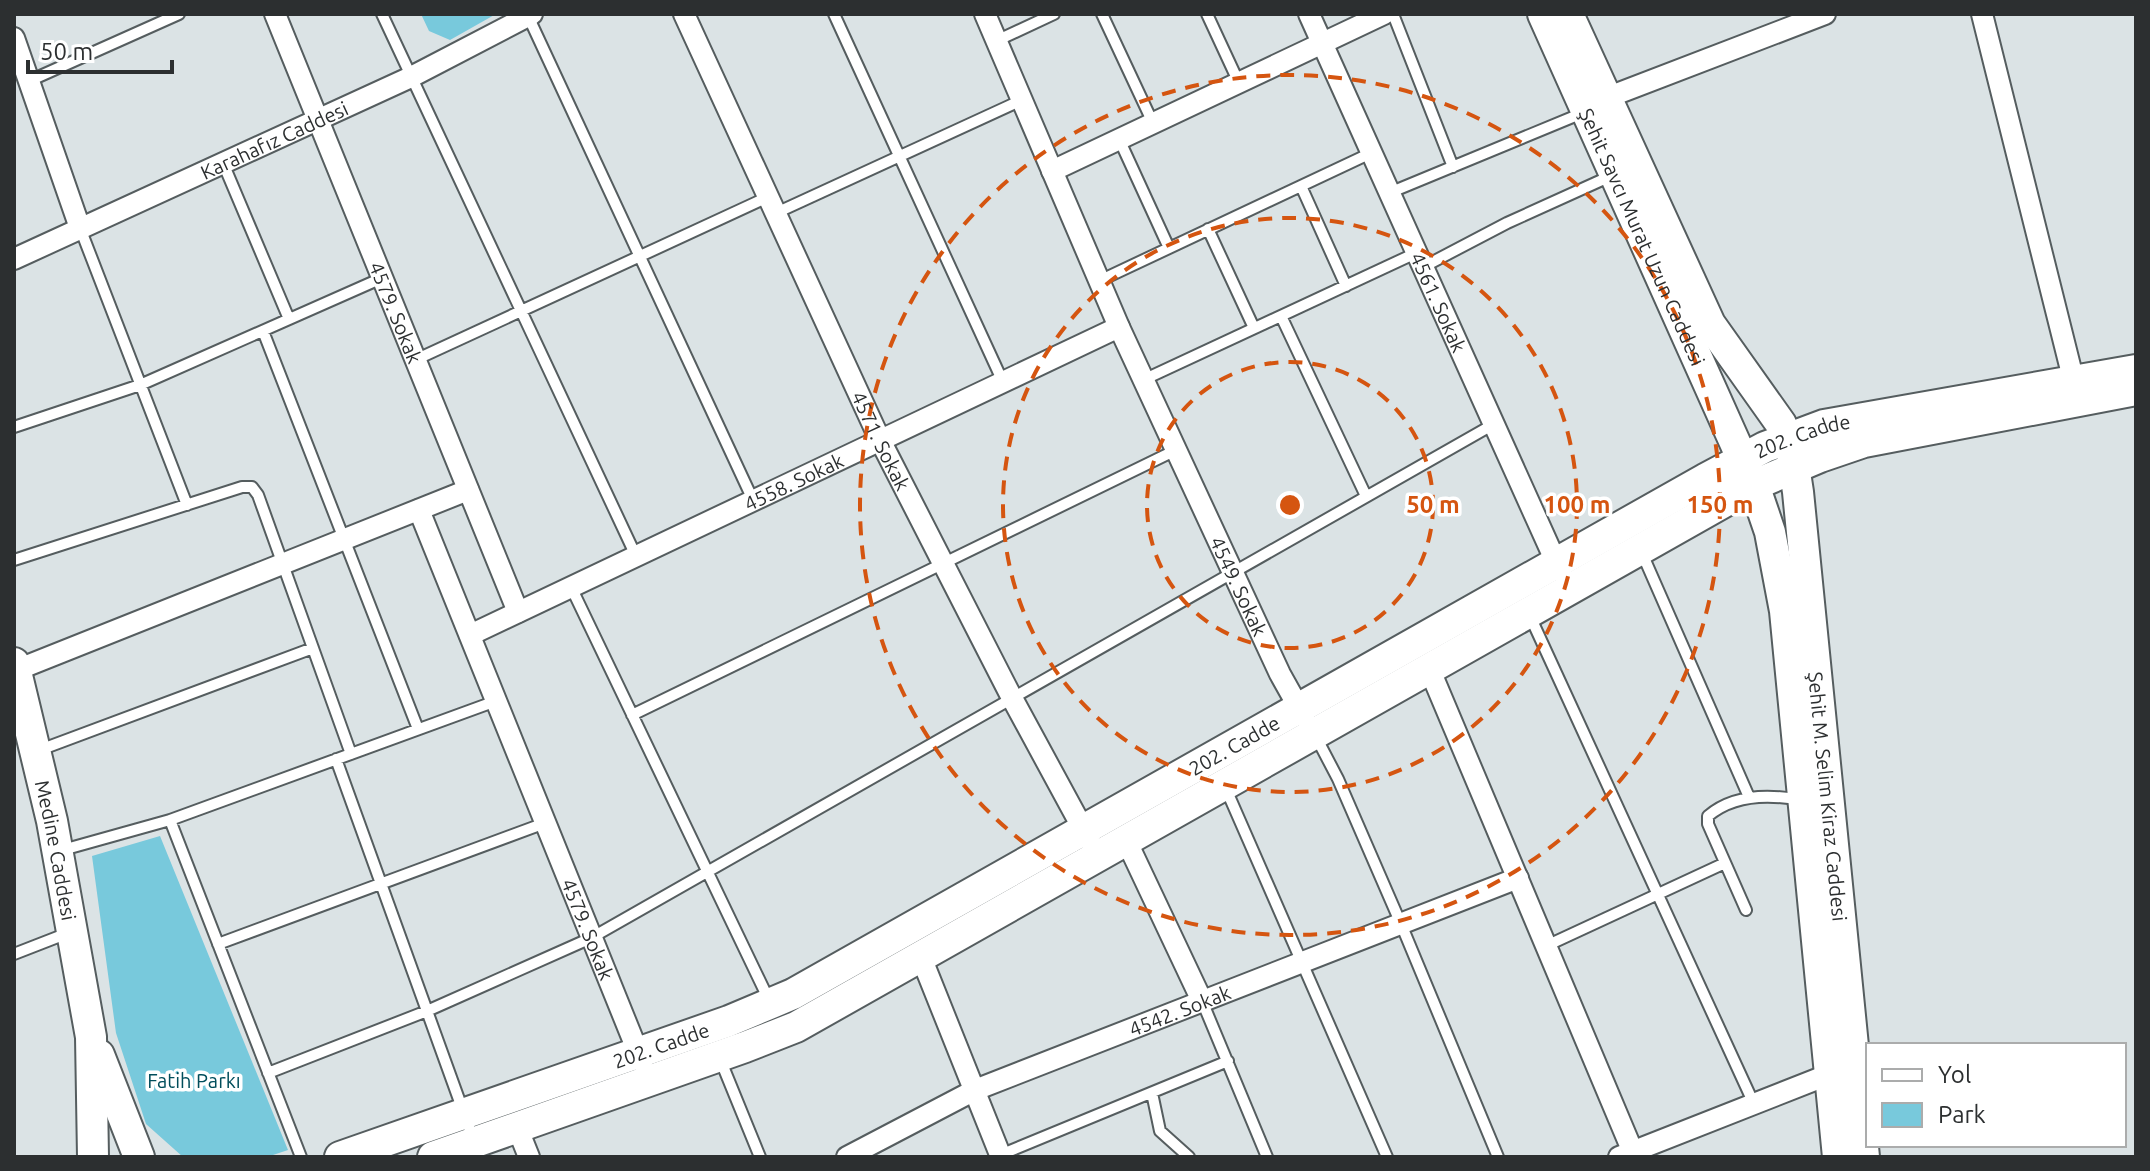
<svg xmlns="http://www.w3.org/2000/svg" width="2150" height="1171" viewBox="0 0 2150 1171" font-family="Ubuntu,sans-serif">
  <style>
    .green { fill: #78c9dc }
    .lines { fill: none; stroke-linecap: round; stroke-linejoin: round }
    .lane-casing { stroke: #555d5f; stroke-width: 14 }
    .street-casing { stroke: #555d5f; stroke-width: 24 }
    .secondary-casing { stroke: #555d5f; stroke-width: 34 }
    .lane { stroke: #fff; stroke-width: 10 }
    .street { stroke: #fff; stroke-width: 20 }
    .secondary { stroke: #fff; stroke-width: 30 }
    .ring { fill: none; stroke: #d55510; stroke-width: 4; stroke-dasharray: 14 10 }
    .labels { text-anchor: middle; dominant-baseline: central; stroke-width: 7; stroke-linejoin: round; paint-order: stroke }
    .street-label { font-size: 20px; fill: #2c2f30; stroke: #fff }
    .park-label { font-size: 20px; fill: #004d5b; stroke: #fff }
    .centre { fill: #d55510; stroke: #fff; stroke-width: 4 }
    .ring-label { font-size: 24px; text-anchor: middle; font-weight: bold; fill: #d55510; stroke: #fff; stroke-width: 7; stroke-linejoin: round; paint-order: stroke }
  </style>
  <rect width="100%" height="100%" fill="#dbe3e5"/>
  <path class="green" d="M 421,14 L 496,14 L 450,40 L 429,31 Z
    M 160,836 L 288,1150 L 267,1157 L 183,1157 L 146,1124 L 116,1033 L 92,856 Z"/>
  <g class="lines">
    <g class="lane-casing">
      <path id="lane" d="M 382,14 L 636,556
        M 834,14 L 1003,382
        M 1102,14 L 1153,123
        M 1207,14 L 1239,83
        M 1393,14 L 1453,167
        M 528,16 L 753,500
        M 996,41 L 1054,14
        M 29,81 L 179,14
        M 1119,139 L 1169,248
        M 223,163 L 289,319
        M 1301,186 L 1346,286
        M 1389,193 L 1585,112
        M 776,213 L 1022,100
        M 80,228 L 187,505
        M 1208,229 L 1254,328
        M 1423,267 L 1507,223 L 1613,175
        M 1099,281 L 1371,153
        M 1281,316 L 1366,496
        M 263,331 L 418,729
        M 415,360 L 768,197
        M 1143,380 L 1416,253
        M 14,427 L 140,385 L 382,278
        M 1641,551 L 1749,797
        M 14,560 L 242,487 L 252,487 L 258,495 L 351,754
        M 571,587 L 769,1000
        M 1529,614 L 1754,1104
        M 632,715 L 1176,450
        M 1315,735 L 1338,779 L 1401,924 L 1498,1157
        M 37,751 L 313,648
        M 336,759 L 474,1141
        M 1226,789 L 1387,1157
        M 170,820 L 301,1157
        M 59,851 L 170,820 L 496,701
        M 1746,910 L 1708,824 L 1708,816 C 1734,794 1768,794 1800,800
        M 218,944 L 545,823
        M 1546,946 L 1725,863
        M 14,954 L 68,933
        M 1202,1001 L 1267,1157
        M 720,1059 L 760,1157
        M 268,1073 L 427,1011 L 591,938 L 1494,424
        M 1152,1093 L 1160,1131 L 1189,1157
        M 1000,1155 L 1228,1061"/>
    </g>
    <g class="street-casing">
      <g id="street">
        <path id="s1" d="M 275,14 L 518,612"/>
        <path id="s2" d="M 684,14 L 880,440 L 1012,698 L 1089,840"/>
        <path id="s3" d="M 985,14 L 1119,327 L 1280,674 L 1304,717"/>
        <path id="s4" d="M 1309,14 L 1560,571"/>
        <path d="M 1982,14 L 2076,390"/>
        <path d="M 14,38 L 80,228"/>
        <path d="M 1606,98 L 1825,14"/>
        <path d="M 1052,171 L 1384,14"/>
        <path id="s5" d="M 14,259 L 411,77 L 532,14"/>
        <path id="s6" d="M 419,510 L 642,1062"/>
        <path id="s7" d="M 470,635 L 1119,327"/>
        <path d="M 1429,668 L 1635,1157"/>
        <path d="M 14,671 L 468,490"/>
        <path d="M 1126,840 L 1202,1001"/>
        <path d="M 921,957 L 1001,1157"/>
        <path d="M 517,1127 L 529,1157"/>
        <path id="s8" d="M 847,1157 L 975,1090 L 1518,878"/>
        <path d="M 1619,1157 L 1830,1074"/>
      </g>
    </g>
    <g class="secondary-casing">
      <g id="secondary">
        <path id="s9" d="M 1543,14 L 1754,485 L 1770,532 L 1785,611 L 1838,1157"/>
        <path id="s10" d="M 1568,14 L 1710,324 L 1781,424 L 1792,453 L 1798,492 L 1864,1157"/>
        <path id="s11" d="M 14,663 L 52,821 L 91,1037 L 93,1157"/>
        <path d="M 99,1055 L 139,1157"/>
        <path id="s12" d="M 340,1157 L 729,1021 L 793,994 L 1705,479 L 1765,447 L 1824,425 L 2136,370"/>
        <path d="M 433,1157 L 745,1047 L 796,1027 L 1754,485 L 1820,457 L 1864,442 L 2136,390"/>
      </g>
    </g>
    <use href="#lane" class="lane"/>
    <use href="#street" class="street"/>
    <use href="#secondary" class="secondary"/>
  </g>
  <g class="ring">
    <circle cx="1290" cy="505" r="143"/>
    <circle cx="1290" cy="505" r="287"/>
    <circle cx="1290" cy="505" r="430"/>
  </g>
  <g class="labels">
    <g class="street-label">
      <text stroke="none"><textPath href="#s5" startOffset="286">Karahafız Caddesi</textPath></text>
      <text stroke="none"><textPath href="#s9" startOffset="244">Şehit Savcı Murat Uzun Caddesi</textPath></text>
      <text stroke="none"><textPath href="#s4" startOffset="316">4561. Sokak</textPath></text>
      <text stroke="none"><textPath href="#s1" startOffset="322">4579. Sokak</textPath></text>
      <text stroke="none"><textPath href="#s12" startOffset="1636">202. Cadde</textPath></text>
      <text stroke="none"><textPath href="#s2" startOffset="470">4571. Sokak</textPath></text>
      <text stroke="none"><textPath href="#s7" startOffset="358">4558. Sokak</textPath></text>
      <text stroke="none"><textPath href="#s3" startOffset="626">4549. Sokak</textPath></text>
      <text stroke="none"><textPath href="#s12" startOffset="988">202. Cadde</textPath></text>
      <text stroke="none"><textPath href="#s10" startOffset="840">Şehit M. Selim Kiraz Caddesi</textPath></text>
      <text stroke="none"><textPath href="#s11" startOffset="192">Medine Caddesi</textPath></text>
      <text stroke="none"><textPath href="#s6" startOffset="452">4579. Sokak</textPath></text>
      <text stroke="none"><textPath href="#s8" startOffset="364">4542. Sokak</textPath></text>
      <text stroke="none"><textPath href="#s12" startOffset="340">202. Cadde</textPath></text>
    </g>
    <g class="park-label">
      <text x="194" y="1080">Fatih Parkı</text>
    </g>
  </g>
  <circle cx="1290" cy="505" r="12" class="centre"/>
  <g class="ring-label">
    <text x="1433" y="513">50 m</text>
    <text x="1577" y="513">100 m</text>
    <text x="1720" y="513">150 m</text>
  </g>
  <rect width="2150" height="1171" fill="none" stroke="#2c2f30" stroke-width="32"/>
  <rect x="1866" y="1043" width="260" height="104" fill="#ffffff" stroke="#abacac" stroke-width="2"/>
  <rect x="1882" y="1069" width="40" height="12" fill="#ffffff" stroke="#abacac" stroke-width="2"/>
  <text x="1938" y="1083" font-size="24" fill="#2c2f30">Yol</text>
  <rect x="1882" y="1103" width="40" height="24" fill="#78c9dc" stroke="#abacac" stroke-width="2"/>
  <text x="1938" y="1123" font-size="24" fill="#2c2f30">Park</text>
  <path d="M28 60v12h144v-12" fill="none" stroke="#2c2f30" stroke-width="4"/>
  <text x="40" y="60" font-size="24" fill="#2c2f30" stroke="#ffffff" stroke-width="6" paint-order="stroke">50 m</text>
</svg>
